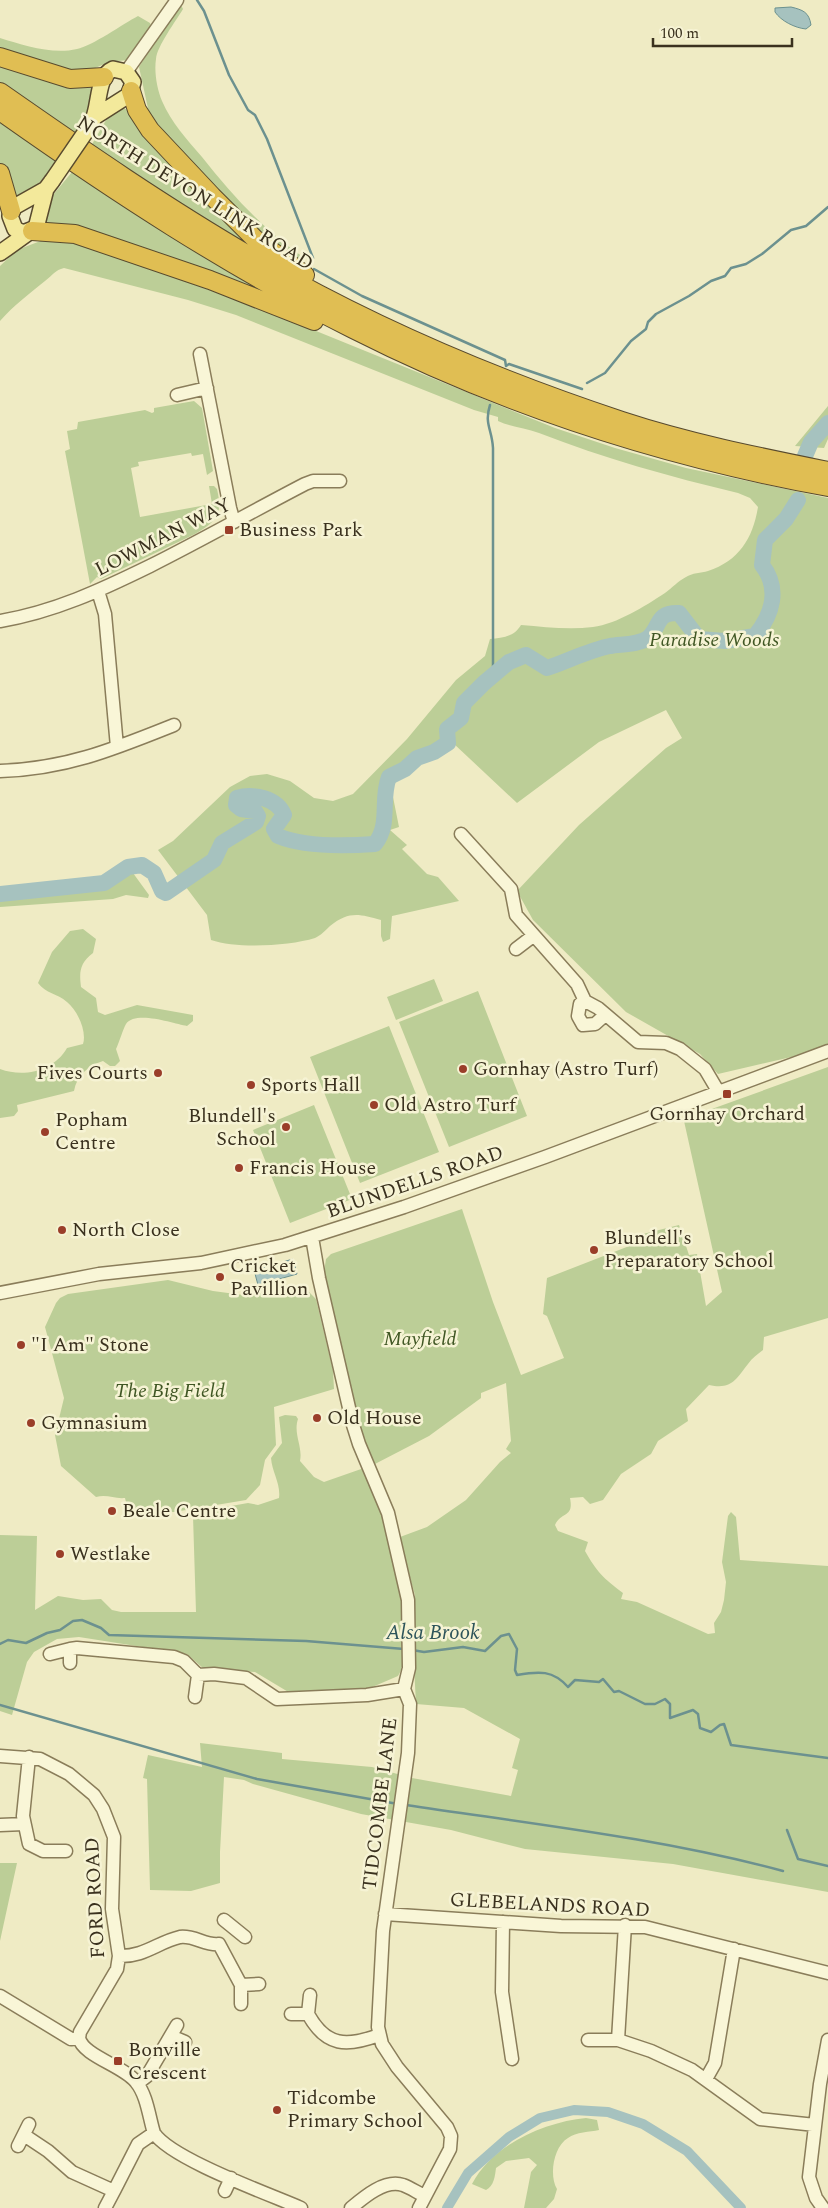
<svg xmlns="http://www.w3.org/2000/svg" width="828" height="2208" viewBox="0 0 828 2208" font-family="Spectral,serif">
  <style>
    .green { fill: #bcce97 }
    .water { fill: #a6c2bf; stroke: #6c918f }
    .lines { fill: none; stroke-linecap: round; stroke-linejoin: round }
    .stream { stroke: #6c918f; stroke-width: 2.5 }
    .canal { stroke: #a6c2bf; stroke-width: 10 }
    .river { stroke: #a6c2bf; stroke-width: 16 }
    .minor-casing { stroke: #8a7d5a; stroke-width: 15 }
    .major-casing { stroke: #584a2e; stroke-width: 18 }
    .highway-casing { stroke: #584a2e; stroke-width: 20 }
    .minor { stroke: #f9f6d7; stroke-width: 12 }
    .major { stroke: #f3e99b; stroke-width: 15 }
    .highway { stroke: #e0be53; stroke-width: 18 }
    .major-bridge-casing { stroke: #584a2e; stroke-width: 18; stroke-linecap: butt }
    .major-bridge { stroke: #f3e99b; stroke-width: 15 }
    .poi-dot { fill: #9a3e29; stroke: #f6f3d4; stroke-width: 2 }
    .labels { text-anchor: middle; dominant-baseline: central; stroke-width: 5; stroke-linejoin: round; paint-order: stroke }
    .street-label { font-size: 20px; fill: #3a311e; stroke: #f6f3d4 }
    .poi-label { font-size: 20px; fill: #3a311e; stroke: #f6f3d4; text-anchor: start }
    .park-label { font-size: 20px; font-style: italic; fill: #405724; stroke: #f6f3d4 }
    .water-label { font-size: 21px; font-style: italic; fill: #2d545a; stroke: #f6f3d4 }
  </style>
  <rect width="100%" height="100%" fill="#efebc4"/>
  <path class="green" d="M 178,5 L 181,5 L 183,9 C 176,21 157,46 156,59 C 154,72 157,89 162,101 C 171,122 187,140 202,157 C 231,194 264,230 303,257 L 303,260 L 298,261 L 247,222 L 169,140 L 149,113 L 139,67 Z
    M 138,16 L 150,23 L 151,26 L 128,60 L 109,62 L 86,72 L 70,70 L 0,49 L 0,38 C 23,45 52,55 77,49 C 92,46 123,24 138,16 Z
    M 0,64 L 95,84 L 89,110 L 74,135 L 0,83 Z
    M 119,106 L 130,111 L 262,253 L 222,231 L 91,146 L 109,115 Z
    M 0,121 L 57,161 C 45,176 34,194 14,198 L 0,163 Z
    M 72,172 L 268,296 L 46,225 L 51,193 L 53,195 Z
    M 43,240 L 59,240 L 76,244 L 225,294 L 555,428 L 615,448 L 686,468 L 828,498 L 828,1044 L 800,1055 L 718,1074 L 700,1054 L 626,1012 L 533,920 L 517,891 L 579,825 L 666,748 L 682,738 L 666,710 L 599,742 L 517,803 L 453,743 L 406,772 L 391,787 L 399,827 L 390,830 L 407,845 L 402,849 L 427,874 L 438,877 L 459,901 L 392,916 L 390,939 L 383,942 L 381,936 L 381,920 C 359,914 349,911 330,926 C 326,930 320,936 315,938 C 289,946 237,949 211,940 L 207,915 L 158,850 L 173,841 L 230,787 L 250,776 L 267,774 L 290,781 L 314,798 L 333,801 L 353,794 L 407,739 L 456,680 L 485,656 L 490,639 C 502,638 514,637 521,625 C 545,627 569,630 593,627 C 617,624 645,606 665,593 C 672,588 678,581 686,577 C 692,573 701,573 708,571 C 739,561 753,538 758,507 L 750,498 L 738,493 C 671,477 603,458 539,433 C 525,428 511,427 498,421 L 498,417 L 474,410 L 236,315 L 188,300 L 64,268 C 55,270 53,275 45,281 C 29,294 14,305 0,321 L 0,266 L 17,250 Z
    M 194,401 L 202,408 L 213,471 L 207,475 L 203,454 L 192,456 L 191,453 L 138,462 L 139,466 L 131,468 L 140,517 L 212,504 L 209,486 L 214,486 L 217,489 C 223,515 217,521 195,534 L 101,579 L 97,577 L 90,584 L 65,451 L 70,449 L 67,431 L 77,429 L 78,422 L 145,410 L 152,413 L 154,412 L 154,408 Z
    M 828,406 L 828,439 L 824,448 L 795,446 Z
    M 133,873 L 149,895 L 148,898 L 126,895 L 113,899 L 0,907 L 0,897 L 97,887 C 110,884 120,876 133,873 Z
    M 83,929 L 96,939 L 93,953 C 80,963 79,971 81,987 L 96,998 L 98,1012 L 105,1015 L 137,1005 L 193,1015 L 193,1021 L 187,1026 C 174,1024 136,1010 126,1024 C 123,1029 119,1043 116,1049 L 120,1061 L 115,1066 L 110,1066 L 103,1061 C 88,1066 77,1075 74,1091 L 17,1105 L 18,1111 L 14,1116 L 0,1118 L 0,1069 C 24,1078 54,1071 67,1048 L 83,1044 C 87,1032 78,1011 67,1002 C 57,993 46,994 38,983 L 52,952 L 70,931 Z
    M 434,979 L 443,1001 L 396,1020 L 387,997 Z
    M 478,991 L 527,1116 L 449,1147 L 399,1022 Z
    M 389,1026 L 439,1152 L 360,1183 L 310,1057 Z
    M 828,1067 L 828,1318 L 764,1337 L 763,1350 C 758,1354 752,1358 748,1364 C 736,1379 732,1390 709,1385 L 686,1409 L 688,1421 L 658,1441 L 651,1454 L 621,1474 L 603,1500 L 590,1504 L 583,1497 L 570,1498 C 574,1518 562,1511 555,1525 L 558,1531 L 588,1542 L 585,1551 C 597,1572 603,1578 623,1593 L 621,1599 L 637,1602 L 708,1634 L 715,1633 L 714,1623 L 721,1612 L 724,1600 L 726,1582 L 722,1562 L 728,1516 L 731,1512 L 736,1517 L 740,1560 L 828,1566 L 828,1892 L 673,1864 L 525,1849 L 451,1830 L 361,1814 L 253,1784 L 244,1780 L 224,1777 L 220,1852 L 220,1883 L 191,1891 L 150,1890 L 147,1779 L 143,1778 L 148,1755 L 202,1767 L 200,1743 L 282,1753 L 282,1759 L 372,1767 L 412,1778 L 511,1796 L 518,1770 L 512,1768 L 520,1739 L 464,1708 L 416,1704 L 413,1646 L 415,1595 L 402,1550 L 400,1537 L 427,1527 L 466,1500 L 500,1462 L 511,1453 L 506,1449 L 511,1441 L 506,1383 L 481,1393 L 481,1398 L 429,1436 L 373,1465 L 362,1442 L 323,1278 L 326,1259 L 331,1254 L 462,1209 L 493,1302 L 521,1375 L 564,1358 L 547,1316 L 543,1314 L 547,1278 L 637,1243 L 635,1236 L 679,1225 L 689,1255 L 697,1254 L 706,1306 L 722,1292 L 684,1121 L 709,1110 Z
    M 314,1105 L 352,1199 L 290,1223 L 253,1130 Z
    M 168,1280 L 213,1291 L 243,1295 L 305,1288 L 316,1299 L 333,1371 L 334,1389 L 274,1407 L 276,1445 L 265,1460 L 260,1485 L 246,1500 L 174,1512 L 128,1511 L 125,1498 C 114,1499 107,1494 96,1497 L 61,1466 L 55,1435 L 64,1398 L 45,1327 L 56,1303 L 60,1298 L 68,1294 Z
    M 285,1415 L 296,1416 L 298,1419 C 293,1434 303,1446 300,1461 L 314,1477 L 324,1482 L 364,1468 C 371,1486 380,1503 385,1522 C 394,1551 415,1652 398,1676 L 363,1691 L 290,1693 L 255,1672 L 204,1669 L 187,1654 L 79,1637 L 57,1639 L 34,1652 L 27,1662 L 12,1715 L 0,1711 L 0,1535 L 37,1536 L 35,1610 L 58,1596 L 83,1600 L 101,1599 L 112,1610 L 121,1612 L 196,1612 L 193,1516 L 197,1512 L 248,1503 L 258,1505 L 279,1498 C 281,1484 272,1472 271,1458 L 282,1443 L 279,1417 Z
    M 0,1863 L 17,1863 L 0,1941 Z
    M 586,2118 L 597,2120 L 599,2130 C 590,2132 576,2132 568,2138 C 553,2147 549,2176 557,2189 L 554,2199 L 546,2208 L 524,2208 L 531,2172 L 537,2165 L 529,2158 L 506,2161 L 496,2168 C 495,2176 494,2186 486,2190 L 472,2184 C 492,2145 544,2122 586,2118 Z"/>
  <path class="water" d="M 791,7 C 803,10 809,12 811,25 L 806,29 C 795,28 781,21 775,12 L 775,8 Z
    M 293,1259 L 297,1274 L 258,1285 L 254,1270 Z"/>
  <g class="lines">
    <path class="stream" d="M 197,0 L 204,11 L 229,75 L 248,110 L 255,115 L 267,139 L 313,258
      M 314,269 L 362,296 L 505,360 L 506,366 L 509,364 L 582,389
      M 587,383 L 605,373 L 631,341 L 646,329 L 648,322 L 656,314 L 689,296 L 711,281 L 725,276 L 731,268 L 746,264 L 762,254 L 791,230 L 806,226 L 828,207
      M 490,405 C 484,424 492,429 493,448 L 493,675
      M 0,1644 L 8,1640 L 26,1643 L 47,1633 L 60,1630 L 73,1621 L 82,1620 L 101,1628 L 109,1635 L 306,1641 L 404,1649
      M 412,1650 L 424,1652 L 463,1647 L 485,1651 L 501,1636 L 509,1634 L 517,1649 L 515,1670 L 517,1675 C 539,1671 553,1670 568,1687 L 575,1680 L 599,1682 L 603,1679 L 614,1692 L 619,1691 L 645,1704 L 655,1704 L 665,1699 L 670,1704 L 670,1718 L 693,1710 L 698,1714 L 700,1728 L 711,1732 L 720,1725 L 724,1724 L 731,1745 L 828,1758
      M 0,1705 L 257,1779 L 398,1804
      M 406,1805 C 532,1824 660,1838 783,1871
      M 787,1830 L 798,1859 L 828,1866"/>
    <path class="canal" d="M 447,2208 L 468,2173 L 509,2137 L 540,2118 L 574,2110 L 608,2112 L 643,2124 L 687,2151 L 741,2208"/>
    <path class="river" d="M 805,456 L 811,442 L 828,423
      M 0,894 L 104,883 L 128,867 L 142,865 L 154,873 L 162,891 L 166,893 L 214,860 L 222,843 L 256,822 L 258,816 L 255,811 L 241,809 L 236,805 L 237,798 C 253,793 277,798 284,815 L 274,829 L 278,836 C 304,847 347,846 375,844 C 391,824 380,800 389,777 L 405,769 L 417,758 L 434,752 L 448,743 L 447,729 L 461,718 L 464,703 L 484,683 L 509,662 L 526,655 L 547,668 C 568,661 589,650 610,646 C 622,644 638,645 648,638 C 661,627 655,612 679,613 L 699,639 L 725,641 L 755,636 C 773,614 780,588 762,565 L 765,540 L 786,519 L 798,500"/>
    <g class="minor-casing">
      <path id="minor" d="M 126,72 L 177,0
        M 200,354 L 230,508 L 234,522
        M 177,395 L 207,388
        M 98,591 L 105,614 L 117,747
        M 0,621 C 54,612 101,590 150,566 C 202,540 253,511 305,484 L 313,481 L 340,481
        M 0,771 C 66,769 114,749 174,725
        M 461,834 L 511,889 L 516,915 L 577,984 L 585,1001 L 598,1008 L 638,1042 L 666,1043 L 680,1049 L 705,1069 L 718,1091
        M 516,949 L 533,936
        M 585,1001 L 580,1004 L 578,1016 L 583,1025 L 595,1024 L 605,1015
        M 312,1237 L 319,1278 L 353,1425 L 359,1444 L 388,1513 L 408,1600 L 409,1668 L 404,1689 L 410,1704 L 408,1753 L 383,1931 L 378,2027 L 382,2044 L 397,2067 L 447,2127 L 451,2136 L 450,2149 L 419,2208
        M 0,1293 L 99,1274 L 201,1263 L 285,1245 L 404,1207 L 545,1157 L 828,1051
        M 50,1654 L 70,1649
        M 70,1663 L 70,1649 L 77,1648 L 174,1657 L 184,1661 L 198,1675 L 214,1674 L 246,1678 L 277,1699 L 367,1695 L 404,1689
        M 195,1697 L 198,1675
        M 0,1756 L 40,1759 L 69,1774 L 94,1795 L 103,1809 L 114,1837 L 112,1909 L 119,1956 L 117,1969 L 80,2032 L 79,2038
        M 29,1757 L 23,1816 L 29,1844 L 43,1851 L 66,1851
        M 0,1825 L 24,1824
        M 385,1914 L 561,1926 L 645,1927 L 828,1973
        M 224,1920 L 245,1937
        M 503,1922 L 502,1992 L 512,2059
        M 625,1925 L 618,2040 L 651,2051 L 692,2070 L 760,2119 L 815,2125
        M 119,1956 C 144,1957 158,1942 180,1937 C 194,1935 206,1946 219,1944 L 241,1985 L 241,2004
        M 241,1985 L 259,1984
        M 0,1996 L 71,2039 L 79,2038 C 83,2056 124,2066 136,2082 C 147,2095 149,2117 154,2133 L 138,2144 L 114,2191 L 72,2172 L 48,2151 L 24,2135
        M 291,2014 L 308,2014 C 326,2047 347,2047 379,2035
        M 308,2014 L 310,1995
        M 171,2036 L 185,2042
        M 588,2040 L 618,2040
        M 706,2079 L 715,2063 L 734,1949
        M 138,2083 L 147,2076 L 177,2025
        M 154,2133 C 171,2159 269,2194 301,2208
        M 18,2146 L 29,2124
        M 225,2191 L 231,2178
        M 105,2208 L 114,2191
        M 351,2208 C 364,2197 385,2179 403,2185 C 411,2188 418,2193 425,2196
        M 823,2208 L 816,2198 L 809,2177 L 820,2084 L 828,2040"/>
    </g>
    <g class="major-casing">
      <path id="major" d="M 91,124 C 101,108 95,77 113,69 L 126,72 L 133,82 L 129,95 L 96,116
        M 46,189 L 14,207 L 10,216 L 15,229 L 23,233 L 36,228 L 46,189 L 52,181
        M 0,253 L 28,233"/>
    </g>
    <g class="highway-casing">
      <path id="highway" d="M 0,57 L 70,79 L 104,77
        M 131,91 L 137,110 L 150,130 L 212,196 L 255,239 L 305,275
        M 0,92 C 83,150 167,208 255,259 C 370,326 495,379 622,421 C 689,443 759,457 828,471
        M 0,111 C 113,191 229,267 353,329 C 503,405 663,457 828,487
        M 0,173 L 11,211
        M 32,231 L 75,234 L 210,280 L 314,321"/>
    </g>
    <use href="#minor" class="minor"/>
    <use href="#major" class="major"/>
    <use href="#highway" class="highway"/>
    <g class="major-bridge-casing">
      <path id="major-bridge" d="M 52,181 L 91,124"/>
    </g>
    <use href="#major-bridge" class="major-bridge"/>
  </g>
  <g class="poi-dot">
    <rect x="224" y="525" width="10" height="10" rx="2.5"/>
    <circle cx="463" cy="1069" r="5"/>
    <circle cx="158" cy="1073" r="5"/>
    <circle cx="251" cy="1085" r="5"/>
    <rect x="722" y="1089" width="10" height="10" rx="2.5"/>
    <circle cx="374" cy="1105" r="5"/>
    <circle cx="286" cy="1127" r="5"/>
    <circle cx="45" cy="1132" r="5"/>
    <circle cx="239" cy="1168" r="5"/>
    <circle cx="62" cy="1230" r="5"/>
    <circle cx="594" cy="1250" r="5"/>
    <circle cx="220" cy="1277" r="5"/>
    <circle cx="21" cy="1345" r="5"/>
    <circle cx="317" cy="1418" r="5"/>
    <circle cx="31" cy="1423" r="5"/>
    <circle cx="112" cy="1511" r="5"/>
    <circle cx="60" cy="1554" r="5"/>
    <rect x="113" y="2056" width="10" height="10" rx="2.5"/>
    <circle cx="277" cy="2110" r="5"/>
  </g>
  <g class="labels">
    <g class="street-label">
      <text transform="translate(195 193) rotate(32)">NORTH DEVON LINK ROAD</text>
      <text transform="translate(163 537) rotate(-27)">LOWMAN WAY</text>
      <text transform="translate(415 1182) rotate(-19)">BLUNDELLS ROAD</text>
      <text transform="translate(380 1804) rotate(-83)">TIDCOMBE LANE</text>
      <text transform="translate(95 1898) rotate(-93)">FORD ROAD</text>
      <text transform="translate(550 1905) rotate(3)">GLEBELANDS ROAD</text>
    </g>
    <g class="poi-label">
      <text x="239" y="530">Business Park</text>
      <text x="473" y="1069">Gornhay (Astro Turf)</text>
      <text x="148" y="1073" text-anchor="end">Fives Courts</text>
      <text x="261" y="1085">Sports Hall</text>
      <text x="384" y="1105">Old Astro Turf</text>
      <text x="727" y="1114" text-anchor="middle">Gornhay Orchard</text>
      <text x="276" y="1116" text-anchor="end">Blundell's<tspan x="276" dy="23">School</tspan></text>
      <text x="55" y="1120">Popham<tspan x="55" dy="23">Centre</tspan></text>
      <text x="249" y="1168">Francis House</text>
      <text x="72" y="1230">North Close</text>
      <text x="604" y="1238">Blundell's<tspan x="604" dy="23">Preparatory School</tspan></text>
      <text x="230" y="1266">Cricket<tspan x="230" dy="23">Pavillion</tspan></text>
      <text x="31" y="1345">"I Am" Stone</text>
      <text x="327" y="1418">Old House</text>
      <text x="41" y="1423">Gymnasium</text>
      <text x="122" y="1511">Beale Centre</text>
      <text x="70" y="1554">Westlake</text>
      <text x="128" y="2050">Bonville<tspan x="128" dy="23">Crescent</tspan></text>
      <text x="287" y="2098">Tidcombe<tspan x="287" dy="23">Primary School</tspan></text>
    </g>
    <g class="park-label">
      <text x="714" y="640">Paradise Woods</text>
      <text x="420" y="1339">Mayfield</text>
      <text x="170" y="1391">The Big Field</text>
    </g>
    <g class="water-label">
      <text x="433" y="1633">Alsa Brook</text>
    </g>
  </g>
  <path d="M653 38v8h139v-8" fill="none" stroke="#3a311e" stroke-width="2.5"/>
  <text x="660" y="38" font-size="15" fill="#3a311e" stroke="#f6f3d4" stroke-width="4" paint-order="stroke">100 m</text>
</svg>
